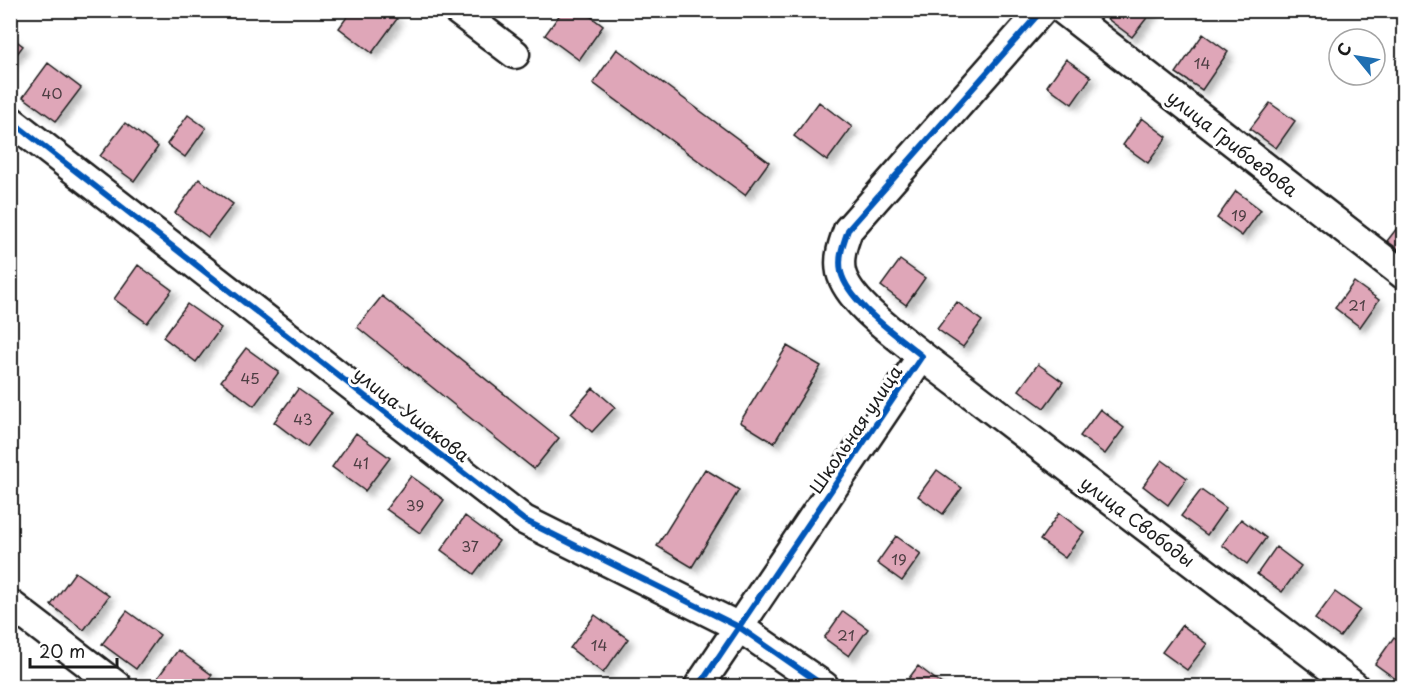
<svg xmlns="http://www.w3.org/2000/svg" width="1414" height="697" viewBox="0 0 1414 697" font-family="'Playpen Sans',sans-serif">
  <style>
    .building { fill: #dfa6b8; stroke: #1c1c1c; stroke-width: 1.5; filter: url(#shadow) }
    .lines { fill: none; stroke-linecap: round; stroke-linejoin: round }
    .minor-casing { stroke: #1c1c1c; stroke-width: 33 }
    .minor { stroke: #fff; stroke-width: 28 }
    .cycleway-casing { stroke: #fff; stroke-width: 10 }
    .cycleway { stroke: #0057b8; stroke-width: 6 }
    .labels { text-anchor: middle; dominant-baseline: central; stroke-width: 6; stroke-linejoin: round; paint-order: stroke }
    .number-label { font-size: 15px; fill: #4d3e43 }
    .street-label { font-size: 18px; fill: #1c1c1c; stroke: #fff }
  </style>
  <defs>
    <filter id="shadow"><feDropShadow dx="5.5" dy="5.5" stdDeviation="3" flood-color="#0004"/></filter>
  </defs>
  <rect width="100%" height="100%" fill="#fff"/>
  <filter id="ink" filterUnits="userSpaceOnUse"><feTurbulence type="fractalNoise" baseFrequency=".0167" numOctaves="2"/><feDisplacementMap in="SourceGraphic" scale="12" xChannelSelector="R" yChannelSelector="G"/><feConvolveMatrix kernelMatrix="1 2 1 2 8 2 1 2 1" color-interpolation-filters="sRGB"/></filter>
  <g filter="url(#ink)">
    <path class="building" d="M 352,10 L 385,10 L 397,19 L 372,53 L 339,28 Z
      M 563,10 L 582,10 L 603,26 L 579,60 L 545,35 Z
      M 1110,10 L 1153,10 L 1132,37 L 1105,17 Z
      M 1203,34 L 1228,52 L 1202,90 L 1176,73 Z
      M 10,36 L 23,46 L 10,63 Z
      M 617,49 L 769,162 L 745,195 L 593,83 Z
      M 1066,59 L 1091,77 L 1072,104 L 1047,86 Z
      M 48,63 L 81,88 L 56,121 L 23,97 Z
      M 819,102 L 852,127 L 827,161 L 794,136 Z
      M 1270,103 L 1295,121 L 1276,148 L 1250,129 Z
      M 188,115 L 206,128 L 185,157 L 167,144 Z
      M 1142,118 L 1167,137 L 1148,163 L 1123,145 Z
      M 125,123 L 158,147 L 134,181 L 100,156 Z
      M 199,179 L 233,204 L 208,237 L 175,213 Z
      M 1236,191 L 1261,210 L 1242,236 L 1217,218 Z
      M 1404,219 L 1404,253 L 1387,241 Z
      M 900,260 L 925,278 L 906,305 L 881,286 Z
      M 138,265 L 172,290 L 147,323 L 114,299 Z
      M 1354,282 L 1379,300 L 1360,327 L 1335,308 Z
      M 382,296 L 559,438 L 534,469 L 357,327 Z
      M 957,302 L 982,321 L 963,347 L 937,329 Z
      M 187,304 L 221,328 L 196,362 L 163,337 Z
      M 787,346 L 821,366 L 774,443 L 740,422 Z
      M 246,348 L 279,372 L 254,406 L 221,381 Z
      M 1038,364 L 1063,382 L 1044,408 L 1019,390 Z
      M 593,388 L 615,407 L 592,432 L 571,413 Z
      M 298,389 L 332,413 L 307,447 L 274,422 Z
      M 1100,409 L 1124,428 L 1105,454 L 1080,436 Z
      M 356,433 L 390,458 L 365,491 L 332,467 Z
      M 1162,460 L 1187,478 L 1168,505 L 1143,486 Z
      M 705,469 L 739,490 L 692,567 L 657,546 Z
      M 937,470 L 962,488 L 943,514 L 918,496 Z
      M 411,476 L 444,500 L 420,533 L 386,509 Z
      M 1201,490 L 1226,508 L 1207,535 L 1181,516 Z
      M 1059,513 L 1084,532 L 1065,558 L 1040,540 Z
      M 465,516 L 499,541 L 474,574 L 441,550 Z
      M 1241,519 L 1266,538 L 1247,564 L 1222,545 Z
      M 896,536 L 921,554 L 902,581 L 877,563 Z
      M 1276,547 L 1301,566 L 1282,592 L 1257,574 Z
      M 75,572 L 109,596 L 84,630 L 51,605 Z
      M 1335,592 L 1360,610 L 1340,637 L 1315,619 Z
      M 127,611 L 160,635 L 136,669 L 102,644 Z
      M 843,611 L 868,629 L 849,656 L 824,638 Z
      M 595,615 L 628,639 L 603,673 L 570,648 Z
      M 1182,625 L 1207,644 L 1187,670 L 1162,652 Z
      M 1394,637 L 1404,644 L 1404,677 L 1400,682 L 1375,664 Z
      M 178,650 L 212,675 L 203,686 L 157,686 L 153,684 Z
      M 918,666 L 943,685 L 941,686 L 903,686 Z"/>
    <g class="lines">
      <g class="minor-casing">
        <path id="minor" d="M 457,10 L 515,54
          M 1063,10 L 1404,275
          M 10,120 L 524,520 L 739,627 L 824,686
          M 922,356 L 1354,686
          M 10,604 L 117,686
          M 699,686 L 922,356 C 898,336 848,302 841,272 C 838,257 843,244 848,230 L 1042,10"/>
      </g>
      <use href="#minor" class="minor"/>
      <g class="cycleway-casing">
        <path id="cycleway" d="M 10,120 L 524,520 L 739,627 L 824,686
          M 699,686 L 922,356 C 898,336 848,302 841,272 C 838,257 843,244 848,230 L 1042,10"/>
      </g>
      <use href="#cycleway" class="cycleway"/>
    </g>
  </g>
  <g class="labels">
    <g class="number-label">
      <text x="1202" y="62">14</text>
      <text x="52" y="92">40</text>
      <text x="1239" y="214">19</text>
      <text x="1357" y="304">21</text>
      <text x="250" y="377">45</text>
      <text x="303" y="418">43</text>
      <text x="361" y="462">41</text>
      <text x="415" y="504">39</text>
      <text x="470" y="545">37</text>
      <text x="899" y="558">19</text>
      <text x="846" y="634">21</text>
      <text x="599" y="644">14</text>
    </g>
    <g class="street-label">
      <text transform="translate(1233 143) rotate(38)">улица Грибоедова</text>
      <text transform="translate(412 414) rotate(38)">улица Ушакова</text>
      <text transform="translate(855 429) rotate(-56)">Школьная улица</text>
      <text transform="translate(1138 521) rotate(37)">улица Свободы</text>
    </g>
  </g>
  <rect width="1414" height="697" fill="none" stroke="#fff" stroke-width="36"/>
  <rect x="18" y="18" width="1378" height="661" fill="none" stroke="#1c1c1c" stroke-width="2" filter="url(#ink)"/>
  <g transform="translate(1357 57) rotate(300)"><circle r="28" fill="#ffffff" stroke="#a4a4a4" stroke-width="1.5"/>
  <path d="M0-4.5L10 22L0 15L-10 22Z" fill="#1f6fb2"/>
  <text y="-9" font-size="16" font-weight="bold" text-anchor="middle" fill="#1c1c1c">С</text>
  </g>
  <path d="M30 658v9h87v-9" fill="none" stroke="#1c1c1c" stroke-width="3"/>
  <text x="39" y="658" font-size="18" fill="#1c1c1c" stroke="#ffffff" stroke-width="4.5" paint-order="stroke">20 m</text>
</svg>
